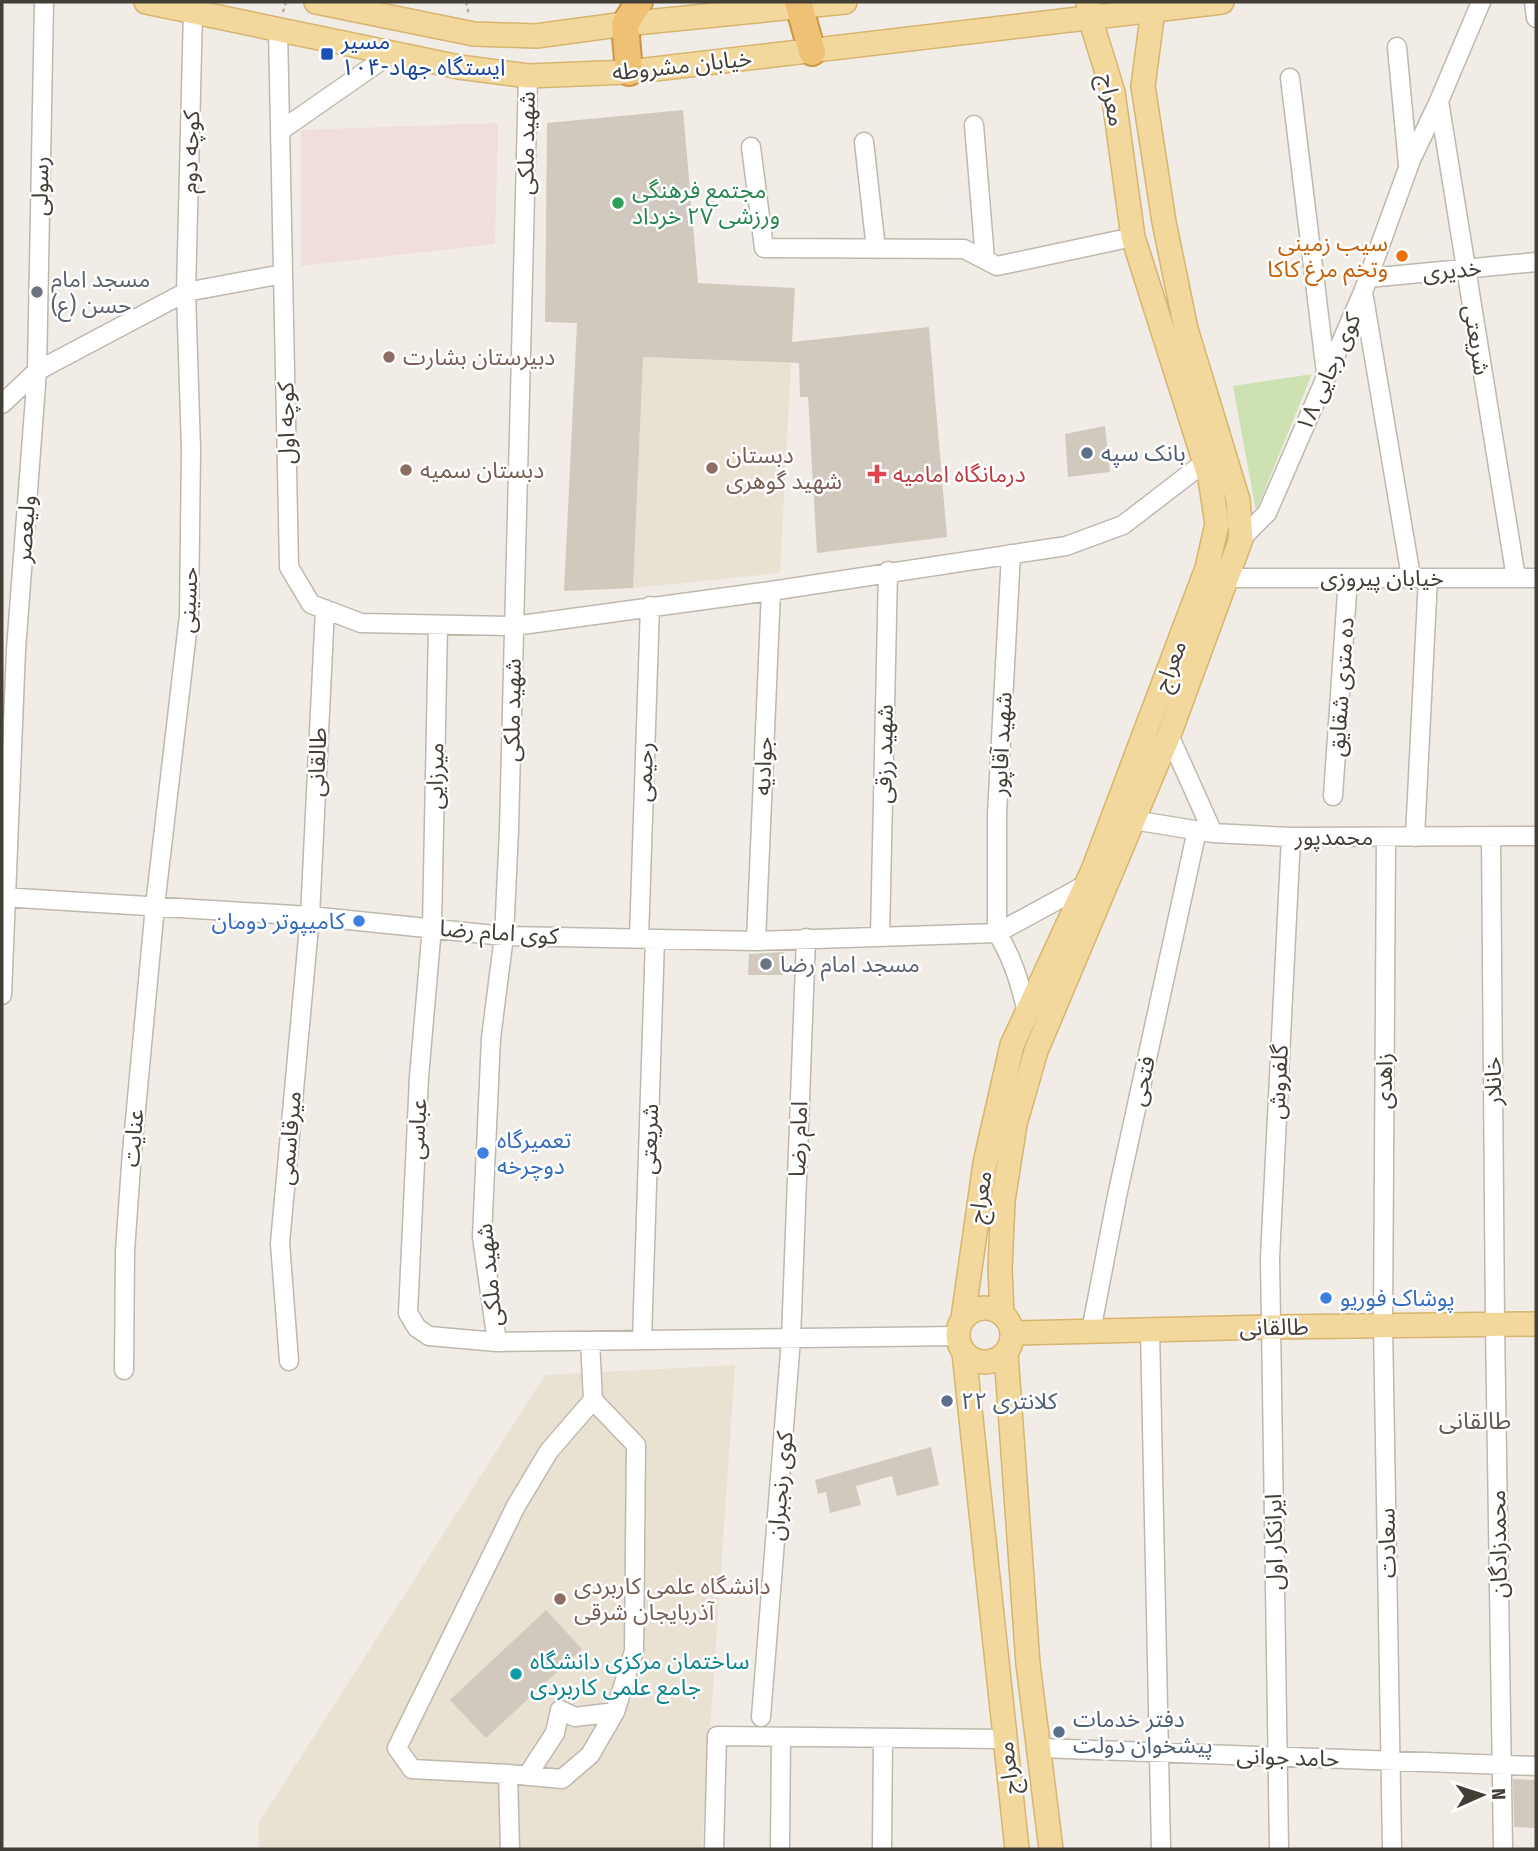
<svg xmlns="http://www.w3.org/2000/svg" width="1538" height="1851" viewBox="0 0 1538 1851" font-family="'Fira Sans Condensed','Noto Sans Arabic',sans-serif">
  <style>
    .education { fill: #e9e1d1 }
    .medical { fill: #f1dddb }
    .green { fill: #cee1b3 }
    .building { fill: #d1c9bd }
    .lines { fill: none; stroke-linecap: round; stroke-linejoin: round }
    .minor-casing { stroke: #beb8ad; stroke-width: 21 }
    .major-casing { stroke: #d7b46f; stroke-width: 26 }
    .highway-casing { stroke: #cc9645; stroke-width: 30 }
    .path { stroke: #bcb09c; stroke-width: 2.5; stroke-dasharray: 3.5 3.5; stroke-linecap: butt }
    .minor { stroke: #fff; stroke-width: 18 }
    .major { stroke: #f3d89d; stroke-width: 23 }
    .highway { stroke: #efc174; stroke-width: 26 }
    .transit-dot { fill: #1a4fb4; stroke: #fff; stroke-width: 2.5 }
    .leisure-dot { fill: #2e9e5b; stroke: #fff; stroke-width: 2.5 }
    .food-dot { fill: #e8710a; stroke: #fff; stroke-width: 2.5 }
    .worship-dot { fill: #6b7280; stroke: #fff; stroke-width: 2.5 }
    .education-dot { fill: #8d6e63; stroke: #fff; stroke-width: 2.5 }
    .service-dot { fill: #5c6f8a; stroke: #fff; stroke-width: 2.5 }
    .health-dot { fill: #e0444e; stroke: #fff; stroke-width: 2.5 }
    .shop-dot { fill: #3f7fe0; stroke: #fff; stroke-width: 2.5 }
    .culture-dot { fill: #0f9aa8; stroke: #fff; stroke-width: 2.5 }
    .labels { text-anchor: middle; dominant-baseline: central; stroke-width: 5; stroke-linejoin: round; paint-order: stroke }
    .transit-label { font-size: 23px; fill: #164399; stroke: #fff; text-anchor: start }
    .street-label { font-size: 23px; fill: #433e36; stroke: #fff }
    .leisure-label { font-size: 23px; fill: #27864d; stroke: #fff; text-anchor: start }
    .food-label { font-size: 23px; fill: #c56008; stroke: #fff; text-anchor: end }
    .worship-label { font-size: 23px; fill: #5b616d; stroke: #fff; text-anchor: start }
    .education-label { font-size: 23px; fill: #785e54; stroke: #fff; text-anchor: start }
    .service-label { font-size: 23px; fill: #4e5e75; stroke: #fff; text-anchor: start }
    .health-label { font-size: 23px; fill: #be3a42; stroke: #fff; text-anchor: start }
    .shop-label { font-size: 23px; fill: #366cbe; stroke: #fff; text-anchor: start }
    .culture-label { font-size: 23px; fill: #0d838f; stroke: #fff; text-anchor: start }
    .neighbourhood-label { font-size: 24px; fill: #655b4e; stroke: #fff }
  </style>
  <rect width="100%" height="100%" fill="#f1ede6"/>
  <path class="education" d="M 643,357 L 791,363 L 780,573 L 633,588 Z
    M 735,1365 L 702,1849 L 259,1849 L 258,1824 L 545,1375 Z"/>
  <path class="medical" d="M 498,123 L 495,244 L 301,266 L 301,130 Z"/>
  <path class="green" d="M 1312,374 L 1256,511 L 1233,386 Z"/>
  <path class="building" d="M 683,110 L 698,283 L 795,288 L 792,342 L 929,327 L 947,537 L 817,553 L 808,397 L 800,397 L 799,363 L 643,357 L 633,588 L 564,591 L 577,323 L 545,322 L 547,123 Z
    M 1105,426 L 1110,472 L 1068,477 L 1065,434 Z
    M 784,952 L 783,975 L 748,975 L 749,954 Z
    M 931,1447 L 939,1485 L 897,1496 L 892,1476 L 856,1486 L 861,1505 L 830,1513 L 826,1492 L 818,1494 L 815,1480 Z
    M 546,1610 L 582,1649 L 486,1738 L 450,1700 Z
    M 1513,1779 L 1536,1780 L 1536,1828 L 1514,1827 Z"/>
  <g class="lines">
    <g class="minor-casing">
      <path id="minor" d="M 1534,2 L 1536,18
        M 278,29 L 289,567 L 311,604 L 361,623 L 514,626 L 771,591 L 1066,546 L 1123,525 L 1205,462
        M 1397,47 L 1408,165
        M 1290,78 L 1326,373
        M 1439,101 L 1516,578
        M 974,125 L 985,259
        M 280,131 L 392,53
        M 864,142 L 876,249
        M 751,147 L 764,248 L 964,249 L 997,266 L 1133,237
        M 1368,278 L 1536,262
        M 1363,292 L 1411,577
        M 2,404 L 37,371 L 186,292 L 283,274
        M 1241,539 L 1267,513 L 1363,292 L 1411,160 L 1439,101 L 1481,2
        M 1229,578 L 1536,578
        M 438,625 L 432,927 L 419,1077 L 408,1313 L 417,1328 L 429,1336 L 497,1342 L 957,1336
        M 1169,735 L 1213,833
        M 1333,796 L 1348,578
        M 1133,820 L 1213,833 L 1291,837 L 1536,836
        M 1491,836 L 1495,1325 L 1503,1849
        M 1386,837 L 1383,1325 L 1392,1849
        M 1415,837 L 1428,578
        M 2,897 L 310,916 L 504,936 L 756,941 L 997,933 L 1087,884
        M 997,933 L 997,814 L 1011,554
        M 997,933 C 1013,958 1020,984 1027,1012
        M 880,936 L 888,571
        M 639,938 L 650,606
        M 756,941 L 771,591
        M 2,995 L 16,650 L 37,371 L 44,2
        M 1150,1330 L 1161,1849
        M 1091,1331 L 1117,1196 L 1197,830
        M 642,1340 L 655,939
        M 590,1341 L 593,1400 L 636,1445 L 634,1651 L 615,1712 L 590,1755 L 562,1779 L 508,1774 L 412,1769 L 397,1748 L 516,1506 L 549,1451 L 593,1400
        M 497,1342 L 482,1237 L 491,1038 L 504,936 L 509,830 L 528,76
        M 289,1361 L 280,1243 L 310,916 L 325,609
        M 124,1370 L 125,1251 L 132,1152 L 155,906 L 189,615 L 191,449 L 186,292 L 193,11
        M 761,1717 L 791,1339 L 806,938
        M 1040,1748 L 1536,1766
        M 508,1774 L 510,1849
        M 527,1776 L 555,1733 L 560,1710 L 575,1717 L 615,1712
        M 714,1849 L 717,1736 L 1004,1739
        M 780,1849 L 781,1737
        M 882,1849 L 883,1738
        M 1279,1849 L 1270,1258 L 1291,837"/>
    </g>
    <g class="major-casing">
      <path id="major" d="M 146,2 L 459,67 L 528,76 L 629,72 L 1222,2
        M 316,2 L 474,34 L 536,36 L 625,24 L 845,2
        M958 1335a27 27 0 1 1 54 0a27 27 0 1 1-54 0Z
        M 1002,1314 L 1000,1269 L 1003,1201 L 1015,1124 L 1036,1051 L 1169,735 L 1241,539 L 1238,500 L 1186,329 L 1164,222 L 1143,86 L 1153,10 L 1151,2
        M 963,1318 L 985,1163 L 1012,1045 L 1093,870 L 1207,568 L 1217,524 L 1210,479 L 1133,237 L 1113,92 L 1090,18 L 1088,2
        M 1013,1333 L 1270,1327 L 1536,1324
        M 964,1353 L 1017,1849
        M 1006,1353 L 1028,1664 L 1051,1849"/>
    </g>
    <g class="highway-casing">
      <path id="highway" d="M 798,2 L 812,52
        M 629,72 L 625,24 L 639,2"/>
    </g>
    <path class="path" d="M 466,2 L 469,14
      M 283,12 L 286,2"/>
    <use href="#minor" class="minor"/>
    <use href="#major" class="major"/>
    <use href="#highway" class="highway"/>
  </g>
  <rect class="transit-dot" x="320" y="47" width="14" height="14" rx="3.5"/>
  <circle class="leisure-dot" cx="618" cy="203" r="7"/>
  <circle class="food-dot" cx="1402" cy="256" r="7"/>
  <g class="worship-dot">
    <circle cx="37" cy="292" r="7"/>
    <circle cx="766" cy="964" r="7"/>
  </g>
  <g class="education-dot">
    <circle cx="389" cy="357" r="7"/>
    <circle cx="712" cy="468" r="7"/>
    <circle cx="406" cy="470" r="7"/>
    <circle cx="560" cy="1599" r="7"/>
  </g>
  <g class="service-dot">
    <circle cx="1087" cy="453" r="7"/>
    <circle cx="947" cy="1401" r="7"/>
    <circle cx="1059" cy="1732" r="7"/>
  </g>
  <path class="health-dot" d="M873.5 463.5h7v7h7v7h-7v7h-7v-7h-7v-7h7z"/>
  <g class="shop-dot">
    <circle cx="359" cy="921" r="7"/>
    <circle cx="483" cy="1153" r="7"/>
    <circle cx="1326" cy="1298" r="7"/>
  </g>
  <circle class="culture-dot" cx="516" cy="1674" r="7"/>
  <g class="labels">
    <g class="transit-label">
      <text x="341" y="41">مسیر<tspan x="341" dy="26">۱۰۴-ایستگاه جهاد</tspan></text>
    </g>
    <g class="street-label">
      <text transform="translate(682 65) rotate(-6)">خیابان مشروطه</text>
      <text transform="translate(1112 100) rotate(78)">معراج</text>
      <text transform="translate(526 143) rotate(-89)">شهید ملکی</text>
      <text transform="translate(190 152) rotate(-88)">کوچه دوم</text>
      <text transform="translate(40 186) rotate(-89)">رسولی</text>
      <text transform="translate(1452 270) rotate(-5)">خدیری</text>
      <text transform="translate(1477 340) rotate(81)">شریعتی</text>
      <text transform="translate(1328 372) rotate(-66)">کوی رجایی ۱۸</text>
      <text transform="translate(286 423) rotate(-91)">کوچه اول</text>
      <text transform="translate(25 529) rotate(-86)">ولیعصر</text>
      <text x="1382" y="578">خیابان پیروزی</text>
      <text transform="translate(188 600) rotate(-87)">حسینی</text>
      <text transform="translate(1170 666) rotate(-69)">معراج</text>
      <text transform="translate(1341 687) rotate(-86)">ده متری شقایق</text>
      <text transform="translate(512 710) rotate(-89)">شهید ملکی</text>
      <text transform="translate(1001 744) rotate(-87)">شهید آقاپور</text>
      <text transform="translate(884 754) rotate(-89)">شهید رزقی</text>
      <text transform="translate(317 762) rotate(-88)">طالقانی</text>
      <text transform="translate(763 766) rotate(-88)">جوادیه</text>
      <text transform="translate(644 772) rotate(-88)">رحیمی</text>
      <text transform="translate(435 776) rotate(-89)">میرزایی</text>
      <text x="1334" y="837">محمدپور</text>
      <text transform="translate(499 932) rotate(4)">کوی امام رضا</text>
      <text transform="translate(1142 1081) rotate(-78)">فتحی</text>
      <text transform="translate(1384 1081) rotate(-90)">زاهدی</text>
      <text transform="translate(1493 1081) rotate(-91)">خانلار</text>
      <text transform="translate(1278 1082) rotate(-87)">گلفروش</text>
      <text transform="translate(417 1129) rotate(-87)">عباسی</text>
      <text transform="translate(133 1138) rotate(-85)">عنایت</text>
      <text transform="translate(289 1138) rotate(-85)">میرقاسمی</text>
      <text transform="translate(649 1139) rotate(-88)">شریعتی</text>
      <text transform="translate(798 1139) rotate(-88)">امام رضا</text>
      <text transform="translate(980 1197) rotate(-82)">معراج</text>
      <text transform="translate(489 1275) rotate(-96)">شهید ملکی</text>
      <text transform="translate(1274 1327) rotate(-1)">طالقانی</text>
      <text transform="translate(780 1486) rotate(-85)">کوی رنجبران</text>
      <text transform="translate(1274 1542) rotate(-91)">ایرانکار اول</text>
      <text transform="translate(1387 1543) rotate(-91)">سعادت</text>
      <text transform="translate(1498 1544) rotate(-91)">محمدزادگان</text>
      <text transform="translate(1288 1757) rotate(2)">حامد جوانی</text>
      <text transform="translate(1008 1768) rotate(-97)">معراج</text>
    </g>
    <g class="leisure-label">
      <text x="632" y="190">مجتمع فرهنگی<tspan x="632" dy="26">ورزشی ۲۷ خرداد</tspan></text>
    </g>
    <g class="food-label">
      <text x="1388" y="243">سیب زمینی<tspan x="1388" dy="26">وتخم مرغ کاکا</tspan></text>
    </g>
    <g class="worship-label">
      <text x="51" y="279">مسجد امام<tspan x="51" dy="26">حسن (ع)</tspan></text>
      <text x="780" y="964">مسجد امام رضا</text>
    </g>
    <g class="education-label">
      <text x="403" y="357">دبیرستان بشارت</text>
      <text x="726" y="455">دبستان<tspan x="726" dy="26">شهید گوهری</tspan></text>
      <text x="420" y="470">دبستان سمیه</text>
      <text x="574" y="1586">دانشگاه علمی کاربردی<tspan x="574" dy="26">آذربایجان شرقی</tspan></text>
    </g>
    <g class="service-label">
      <text x="1101" y="453">بانک سپه</text>
      <text x="961" y="1401">کلانتری ٢٢</text>
      <text x="1073" y="1719">دفتر خدمات<tspan x="1073" dy="26">پیشخوان دولت</tspan></text>
    </g>
    <g class="health-label">
      <text x="893" y="474">درمانگاه امامیه</text>
    </g>
    <g class="shop-label">
      <text x="345" y="921" text-anchor="end">کامیپوتر دومان</text>
      <text x="497" y="1140">تعمیرگاه<tspan x="497" dy="26">دوچرخه</tspan></text>
      <text x="1340" y="1298">پوشاک فوریو</text>
    </g>
    <g class="culture-label">
      <text x="530" y="1661">ساختمان مرکزی دانشگاه<tspan x="530" dy="26">جامع علمی کاربردی</tspan></text>
    </g>
    <g class="neighbourhood-label">
      <text x="1475" y="1421">طالقانی</text>
    </g>
  </g>
  <rect width="1538" height="1851" fill="none" stroke="#433e36" stroke-width="7"/>
  <g transform="translate(1482 1795) rotate(87)" stroke="#ffffff" stroke-width="5" paint-order="stroke">
  <path d="M0-5L12 26L0 18L-12 26Z" fill="#433e36"/>
  <text y="-10" font-size="19" font-weight="bold" text-anchor="middle" fill="#433e36">N</text>
  </g>
</svg>
